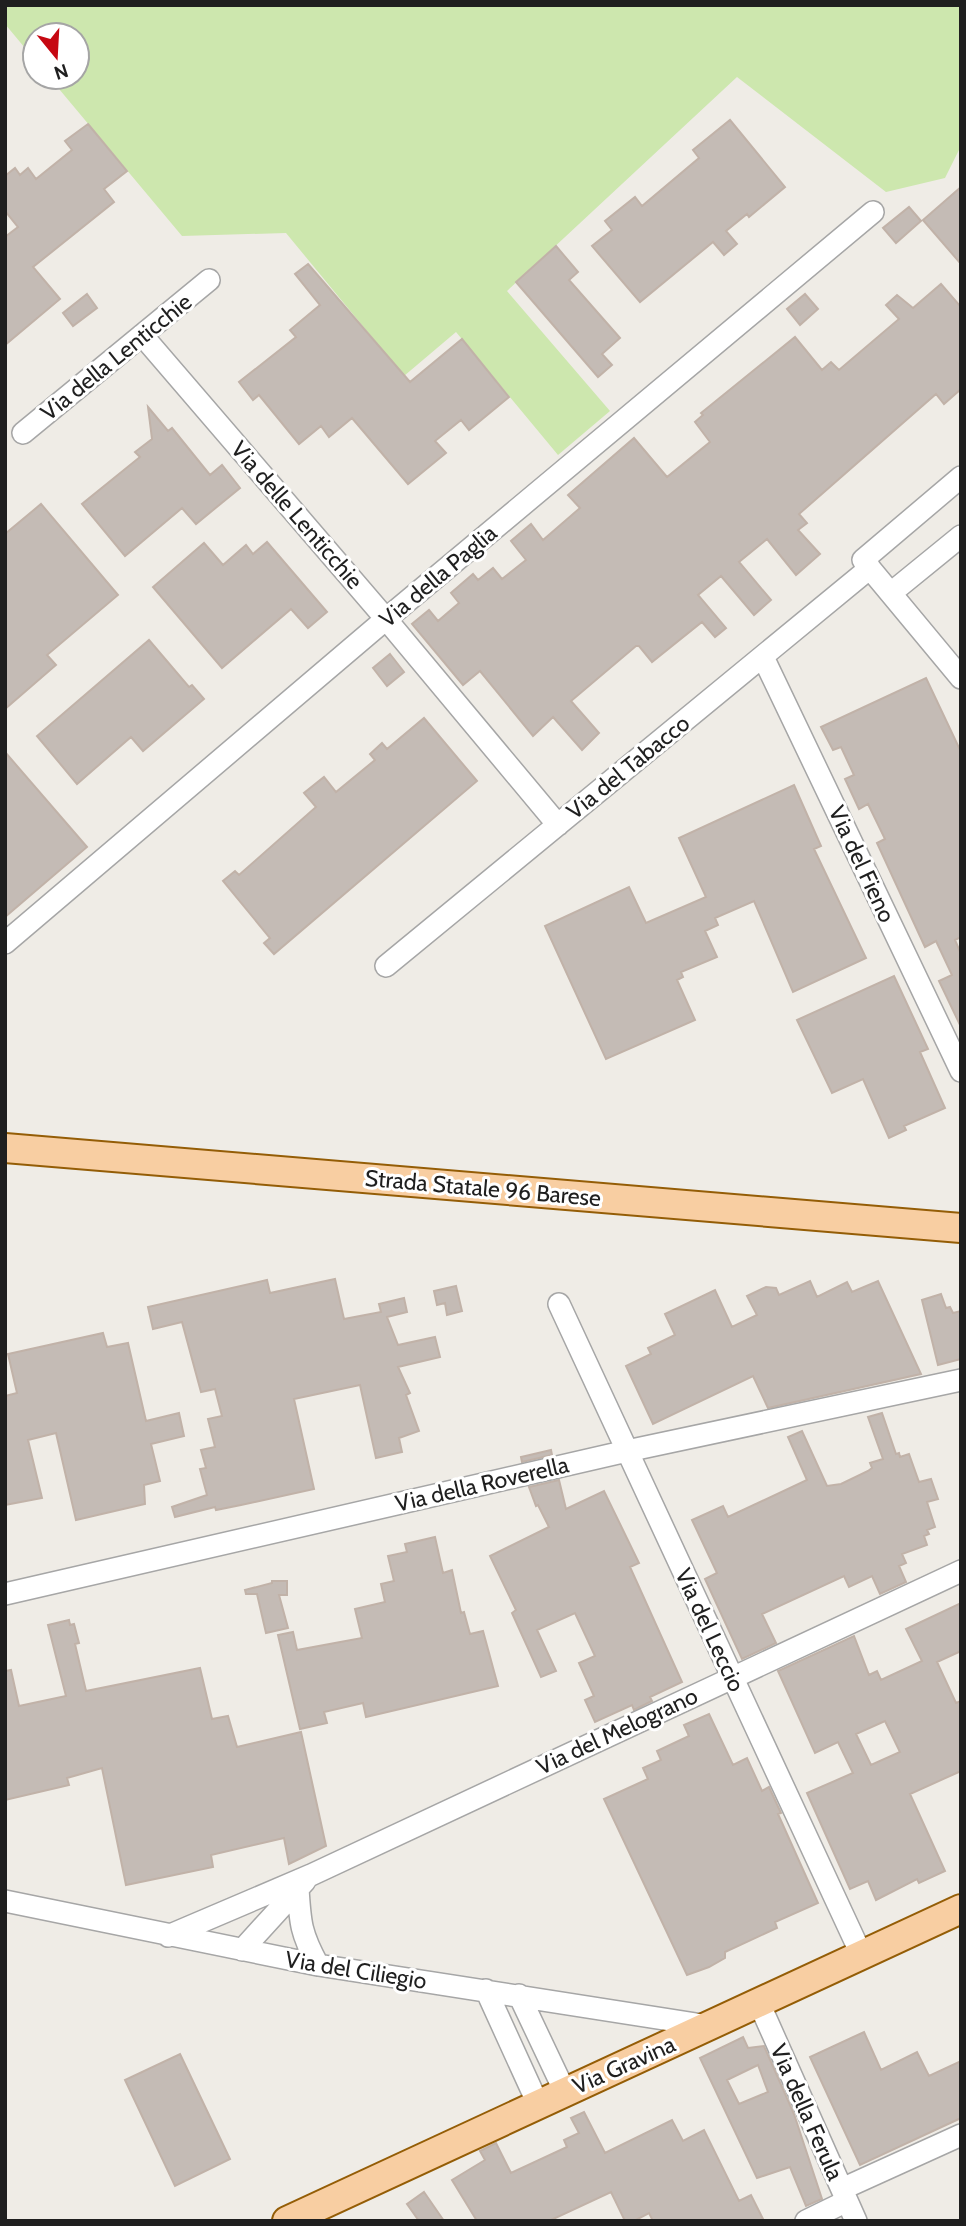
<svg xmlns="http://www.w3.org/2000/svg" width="966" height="2226" viewBox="0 0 966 2226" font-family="Cabin,sans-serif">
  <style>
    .grass { fill: #cde7ae }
    .building { fill: #c4bbb5; stroke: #c1b2a8; stroke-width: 2; fill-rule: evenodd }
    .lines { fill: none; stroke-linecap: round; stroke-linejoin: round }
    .minor-casing { stroke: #a6a6a6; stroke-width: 24 }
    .major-casing { stroke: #945d06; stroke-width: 32 }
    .minor { stroke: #fff; stroke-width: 21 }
    .major { stroke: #f8cea2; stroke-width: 28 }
    .labels { text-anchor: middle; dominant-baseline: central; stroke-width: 6; stroke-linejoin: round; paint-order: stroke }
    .street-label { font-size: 23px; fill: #1f1f1f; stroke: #fff }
  </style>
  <rect width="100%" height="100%" fill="#efece6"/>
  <path class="grass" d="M 5,5 L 961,5 L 961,146 L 945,178 L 886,192 L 737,77 L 507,291 L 610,411 L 558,455 L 456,332 L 404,376 L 286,233 L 182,236 L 49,77 L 77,77 L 77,35 L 35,35 L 35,60 L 5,24 Z"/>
  <path class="building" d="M 730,120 L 785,187 L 749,217 L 747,214 L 726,231 L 737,244 L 724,255 L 713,242 L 640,302 L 592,246 L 612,230 L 605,221 L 635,197 L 642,206 L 699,158 L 693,150 Z
    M 88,124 L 127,171 L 104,189 L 114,202 L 33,267 L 60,299 L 5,345 L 5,237 L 18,227 L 5,211 L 5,176 L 15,168 L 20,175 L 28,168 L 36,179 L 72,150 L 65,141 Z
    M 961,187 L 961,264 L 923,220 Z
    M 909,207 L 921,221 L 896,243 L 883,228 Z
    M 556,246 L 578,272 L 569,280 L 620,338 L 602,354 L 612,365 L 598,377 L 516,282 Z
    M 308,264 L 410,382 L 462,339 L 509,397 L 469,430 L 461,420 L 435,441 L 446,453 L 408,484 L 352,418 L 329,437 L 321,426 L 299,444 L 259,395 L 253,400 L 239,382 L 296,337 L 290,330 L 320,305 L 295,274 Z
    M 941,284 L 961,307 L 961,389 L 944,404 L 936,394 L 799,514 L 807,523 L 798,530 L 820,554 L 796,575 L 767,539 L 739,562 L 771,600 L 754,615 L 721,576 L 698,595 L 726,628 L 715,637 L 702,622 L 652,662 L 639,646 L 636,646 L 571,701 L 599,733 L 582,750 L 553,717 L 533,736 L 480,671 L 463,685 L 412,624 L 429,610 L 438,621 L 459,603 L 451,593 L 473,574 L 478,580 L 493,568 L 502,579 L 526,560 L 511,541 L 531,524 L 543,540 L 580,508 L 568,495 L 634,438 L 667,477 L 710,442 L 695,422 L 703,415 L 701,413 L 795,337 L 822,370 L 831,362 L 839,370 L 899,319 L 886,305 L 897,295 L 913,308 Z
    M 87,294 L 97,308 L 73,326 L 63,313 Z
    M 805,294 L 818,309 L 800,325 L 787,309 Z
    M 148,407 L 168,431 L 172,428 L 210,475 L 222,465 L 240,488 L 196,524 L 182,508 L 125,556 L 82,504 L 140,457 L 135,452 L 152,439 Z
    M 41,504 L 118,595 L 47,655 L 56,665 L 5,709 L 5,534 Z
    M 267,542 L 327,612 L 308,628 L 291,609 L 222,668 L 153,587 L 204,543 L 223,565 L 246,545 L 253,554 Z
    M 149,640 L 189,687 L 192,685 L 204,699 L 143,751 L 131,737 L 77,784 L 37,736 Z
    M 390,654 L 404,672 L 387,686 L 373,668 Z
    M 926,678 L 961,752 L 961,937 L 955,940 L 961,954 L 961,1027 L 939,981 L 952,975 L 936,941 L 925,947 L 877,843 L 885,839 L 868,804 L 859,809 L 845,779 L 854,775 L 841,747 L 833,750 L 821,727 Z
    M 424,718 L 477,781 L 274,954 L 264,943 L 270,938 L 223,881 L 235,871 L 239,875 L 316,807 L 304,793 L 324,777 L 336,792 L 375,760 L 370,754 L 382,743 L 387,749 Z
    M 5,752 L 87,847 L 5,917 Z
    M 794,785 L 821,846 L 814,849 L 866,958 L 793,992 L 754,901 L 715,918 L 718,925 L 705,931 L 717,957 L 681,972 L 683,977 L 677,980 L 695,1020 L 606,1059 L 545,926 L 629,887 L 646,923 L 706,897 L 679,838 Z
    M 894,976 L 928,1049 L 920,1052 L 945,1108 L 904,1126 L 906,1130 L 889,1138 L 863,1079 L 832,1093 L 797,1020 Z
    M 335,1279 L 344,1319 L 381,1312 L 379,1304 L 404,1298 L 407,1312 L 387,1317 L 398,1345 L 435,1337 L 440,1357 L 398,1367 L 410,1393 L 406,1395 L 419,1431 L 399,1438 L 402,1452 L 376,1458 L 360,1385 L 294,1399 L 314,1489 L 241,1505 L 216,1510 L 215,1507 L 175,1517 L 172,1507 L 207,1495 L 200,1469 L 206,1468 L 201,1450 L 215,1447 L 208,1419 L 222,1416 L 215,1389 L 201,1392 L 182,1322 L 153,1329 L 148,1307 L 267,1280 L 270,1293 Z
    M 810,1281 L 817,1297 L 847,1282 L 852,1292 L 878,1281 L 921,1374 L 768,1408 L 753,1376 L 653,1424 L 626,1366 L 651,1354 L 648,1348 L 675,1335 L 665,1314 L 715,1290 L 732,1327 L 757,1315 L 747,1296 L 766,1287 L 776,1288 L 779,1295 Z
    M 456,1286 L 462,1311 L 447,1315 L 445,1303 L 437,1305 L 434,1291 Z
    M 941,1294 L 946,1308 L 950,1307 L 953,1313 L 961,1311 L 961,1359 L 938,1365 L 922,1300 Z
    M 103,1333 L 107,1347 L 128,1343 L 146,1421 L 179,1413 L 184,1436 L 151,1444 L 160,1481 L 144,1485 L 145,1504 L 76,1520 L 56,1433 L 28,1440 L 42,1498 L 5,1505 L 5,1396 L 17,1393 L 8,1354 Z
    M 882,1413 L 896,1454 L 899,1453 L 900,1457 L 909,1454 L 919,1482 L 931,1479 L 938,1499 L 927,1502 L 935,1527 L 927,1530 L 929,1534 L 924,1536 L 927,1545 L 902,1554 L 906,1563 L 899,1566 L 906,1582 L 880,1594 L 872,1576 L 849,1587 L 844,1576 L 762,1614 L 776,1643 L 742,1659 L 705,1579 L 717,1573 L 692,1520 L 723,1506 L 728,1517 L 807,1480 L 788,1437 L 802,1431 L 827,1486 L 841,1484 L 868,1471 L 872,1468 L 870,1463 L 883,1459 L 868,1417 Z
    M 551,1450 L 552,1455 L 522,1462 L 521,1457 Z
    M 559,1480 L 566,1509 L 604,1491 L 639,1563 L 630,1567 L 682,1682 L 650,1697 L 652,1701 L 634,1710 L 632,1705 L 595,1722 L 585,1700 L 594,1696 L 579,1663 L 595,1656 L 575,1613 L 537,1630 L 556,1671 L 541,1677 L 512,1613 L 516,1610 L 490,1556 L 549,1527 L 538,1505 L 536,1506 L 529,1487 Z
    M 435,1537 L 443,1573 L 452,1570 L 461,1613 L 464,1612 L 470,1634 L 483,1631 L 498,1686 L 366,1717 L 363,1703 L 324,1712 L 327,1723 L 300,1729 L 278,1635 L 293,1632 L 297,1650 L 362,1638 L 355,1609 L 385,1602 L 381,1584 L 394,1581 L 388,1556 L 407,1552 L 405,1544 Z
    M 272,1581 L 287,1581 L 287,1595 L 279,1595 L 288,1628 L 266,1633 L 257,1594 L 246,1594 L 245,1590 L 272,1583 Z
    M 961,1603 L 961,1651 L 937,1662 L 956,1703 L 961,1701 L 961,1771 L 910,1794 L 945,1871 L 919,1883 L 917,1879 L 876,1900 L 868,1881 L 850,1889 L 807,1793 L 853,1773 L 838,1742 L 815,1753 L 778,1671 L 854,1636 L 869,1675 L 877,1671 L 881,1680 L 922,1661 L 906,1629 ZM 885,1721 L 900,1752 L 871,1765 L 856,1734 Z
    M 69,1620 L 70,1625 L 74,1624 L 79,1643 L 75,1644 L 86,1691 L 200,1668 L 212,1719 L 228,1716 L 237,1747 L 301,1732 L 326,1846 L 289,1864 L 284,1838 L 211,1855 L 213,1867 L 126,1885 L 102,1768 L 67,1778 L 69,1785 L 5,1800 L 5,1671 L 11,1670 L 19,1706 L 66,1696 L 48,1625 Z
    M 709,1714 L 733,1765 L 747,1758 L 762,1791 L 769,1787 L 781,1813 L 778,1814 L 818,1903 L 775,1922 L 777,1928 L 725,1952 L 725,1958 L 709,1967 L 687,1975 L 604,1799 L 648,1779 L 643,1768 L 661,1760 L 657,1751 L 689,1736 L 684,1725 Z
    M 864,2032 L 881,2070 L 917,2052 L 929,2076 L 961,2061 L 961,2118 L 860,2165 L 810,2057 Z
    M 743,2037 L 748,2048 L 764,2046 L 794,2114 L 822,2199 L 806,2206 L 790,2167 L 757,2178 L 700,2058 ZM 758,2065 L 768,2092 L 739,2104 L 727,2080 Z
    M 180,2054 L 230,2159 L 175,2186 L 125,2080 Z
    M 584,2112 L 605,2153 L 672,2120 L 683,2141 L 704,2130 L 739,2201 L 751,2195 L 764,2221 L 653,2221 L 649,2213 L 634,2221 L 625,2221 L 611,2192 L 549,2221 L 477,2221 L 452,2180 L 485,2160 L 480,2151 L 496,2143 L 511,2173 L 567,2147 L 564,2140 L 579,2133 L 571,2118 Z
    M 424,2192 L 444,2221 L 419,2221 L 407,2204 Z"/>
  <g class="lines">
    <g class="minor-casing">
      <path id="minor" d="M 142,335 L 386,619 L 558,825
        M 23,433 L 209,280
        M 961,477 L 863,560 L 961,678
        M 891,593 L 961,536
        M 763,657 L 961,1071
        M 5,943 L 386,619 L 873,212
        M 386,966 L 870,568
        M 559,1304 L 862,1956
        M 5,1594 L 627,1451 L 961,1380
        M 298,1888 C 300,1923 301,1934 318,1965
        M 5,1901 L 318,1965 L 709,2026
        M 168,1936 L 311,1875 L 961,1571
        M 242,1950 L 305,1881
        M 486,1990 L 538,2104
        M 519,1995 L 565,2092
        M 759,2003 L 856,2221
        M 842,2189 L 961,2135
        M 806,2221 L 847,2201"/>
    </g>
    <g class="major-casing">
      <path id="major" d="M 5,1148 L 961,1228
        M 287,2221 L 961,1909"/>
    </g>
    <use href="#minor" class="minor"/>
    <use href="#major" class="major"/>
  </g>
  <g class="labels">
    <g class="street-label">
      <text transform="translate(116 357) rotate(-39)">Via della Lenticchie</text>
      <text transform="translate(297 515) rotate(49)">Via delle Lenticchie</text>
      <text transform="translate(438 576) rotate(-40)">Via della Paglia</text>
      <text transform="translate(628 767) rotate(-39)">Via del Tabacco</text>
      <text transform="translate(862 864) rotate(65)">Via del Fieno</text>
      <text transform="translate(483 1188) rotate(5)">Strada Statale 96 Barese</text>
      <text transform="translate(482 1484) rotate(-13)">Via della Roverella</text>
      <text transform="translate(710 1630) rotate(65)">Via del Leccio</text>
      <text transform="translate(617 1731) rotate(-25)">Via del Melograno</text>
      <text transform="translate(356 1970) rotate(9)">Via del Ciliegio</text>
      <text transform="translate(624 2065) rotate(-24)">Via Gravina</text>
      <text transform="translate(807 2112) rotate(66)">Via della Ferula</text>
    </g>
  </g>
  <rect width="966" height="2226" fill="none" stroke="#1f1f1f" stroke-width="14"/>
  <g transform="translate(56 56) rotate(162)"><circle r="33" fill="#ffffff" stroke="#a5a5a5" stroke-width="2"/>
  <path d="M0-5L12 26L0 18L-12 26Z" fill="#c60812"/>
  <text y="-10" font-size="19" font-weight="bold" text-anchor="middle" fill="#1f1f1f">N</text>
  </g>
</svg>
